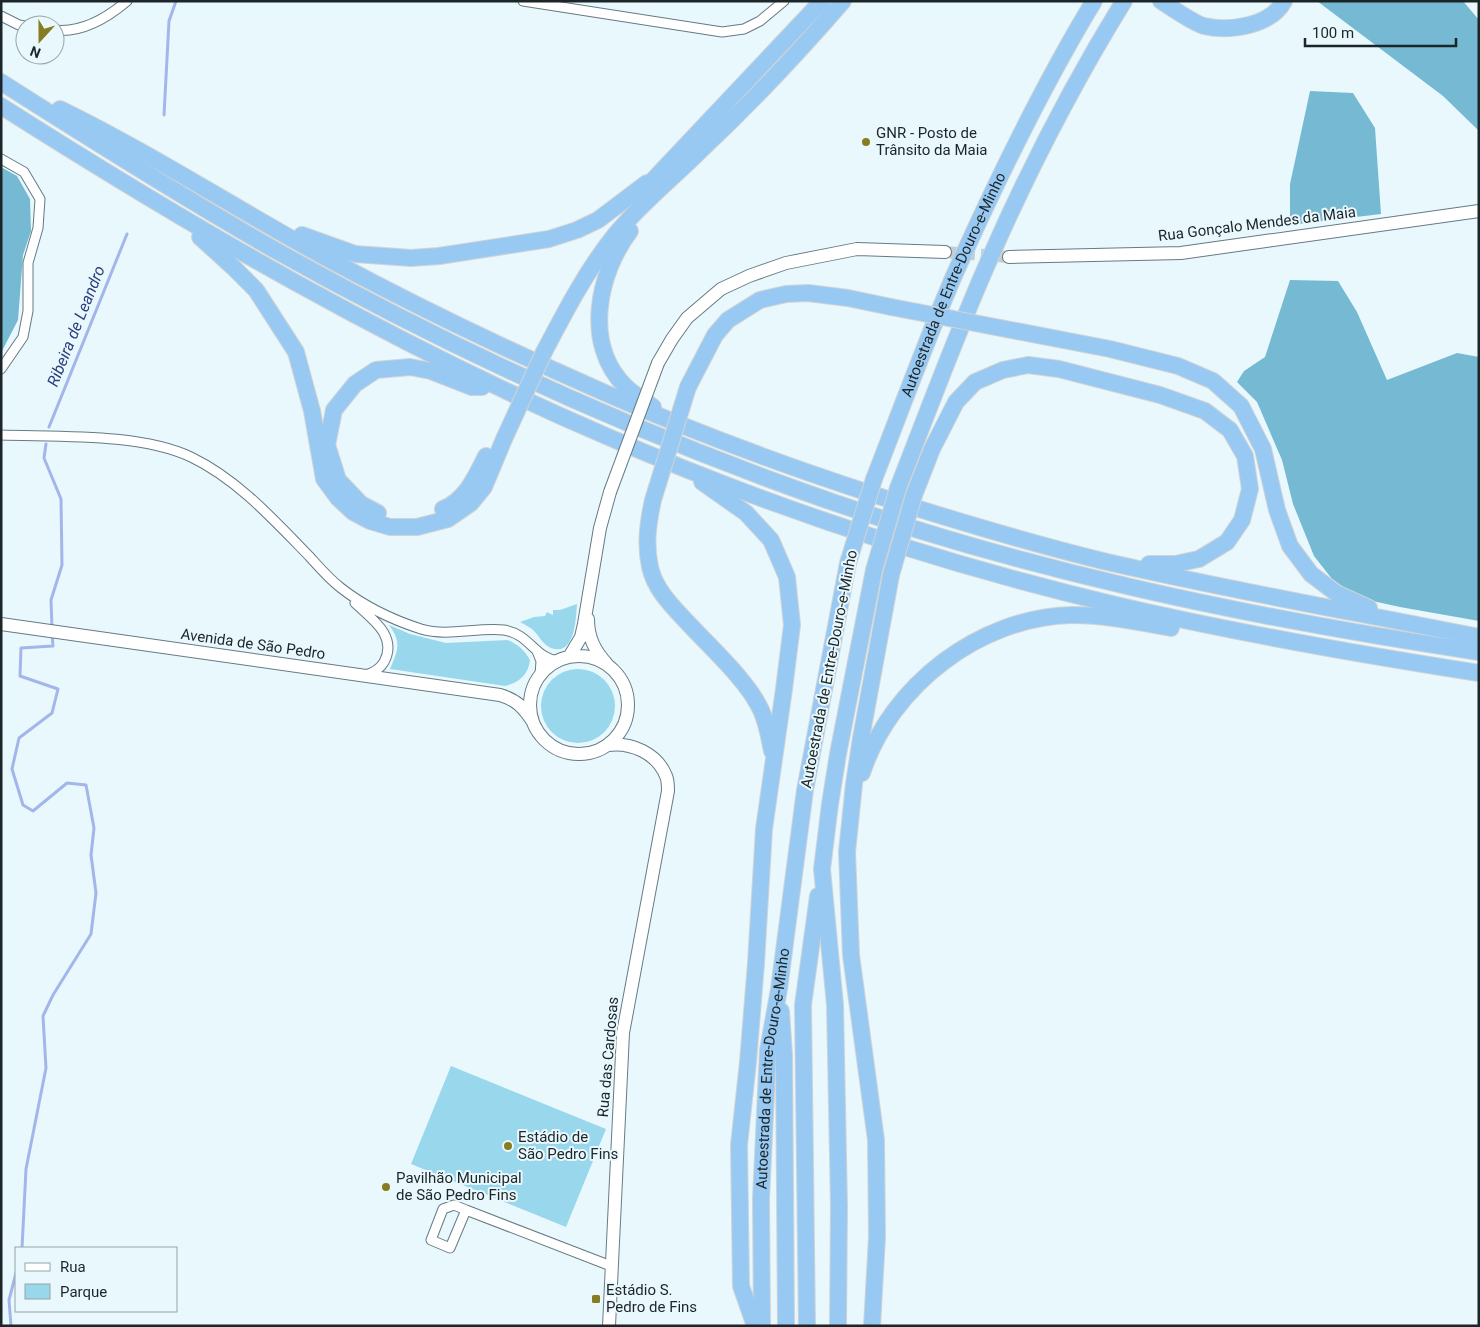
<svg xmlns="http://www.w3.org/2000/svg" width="1480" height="1327" viewBox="0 0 1480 1327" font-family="Roboto,sans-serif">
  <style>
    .green { fill: #99d7ed }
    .forest { fill: #75bad2 }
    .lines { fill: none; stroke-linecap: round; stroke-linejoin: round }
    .stream { stroke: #a3b6ea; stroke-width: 3 }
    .secondary-tunnel { stroke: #c0ced2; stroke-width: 12; stroke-dasharray: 12 6; stroke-linecap: butt }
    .street-casing { stroke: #657b83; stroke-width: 11 }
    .secondary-casing { stroke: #657b83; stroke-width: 14 }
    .highway-casing { stroke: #d2d3d4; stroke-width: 18 }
    .street { stroke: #fff; stroke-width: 9 }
    .secondary { stroke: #fff; stroke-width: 12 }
    .highway { stroke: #97c9f3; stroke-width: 16 }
    .secondary-bridge-casing { stroke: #657b83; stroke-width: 14; stroke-linecap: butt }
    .highway-bridge-casing { stroke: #d2d3d4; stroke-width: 18; stroke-linecap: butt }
    .secondary-bridge { stroke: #fff; stroke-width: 12 }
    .highway-bridge { stroke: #97c9f3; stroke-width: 16 }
    .poi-dot { fill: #867d23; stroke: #e9f8fd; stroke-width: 2 }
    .labels { text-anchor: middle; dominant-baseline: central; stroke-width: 4; stroke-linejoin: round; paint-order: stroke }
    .poi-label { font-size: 15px; fill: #1c2528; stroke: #e9f8fd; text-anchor: start }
    .street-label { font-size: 15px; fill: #1c2528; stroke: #e9f8fd }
    .water-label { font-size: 16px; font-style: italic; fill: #2e407e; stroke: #e9f8fd }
  </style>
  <rect width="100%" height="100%" fill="#e9f8fd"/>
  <path class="green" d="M 577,604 C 576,618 575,657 551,648 C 543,645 539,636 534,631 C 530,627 525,625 520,622 L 534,617 L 545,616 L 547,612 L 553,615 L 553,610 L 560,610 Z
    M 389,625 L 410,634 L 446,643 L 507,640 C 518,644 524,650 530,660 C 528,675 520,682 505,686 L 390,669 C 398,650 402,643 389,625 Z
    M541 706a37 37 0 1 1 74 0a37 37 0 1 1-74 0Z
    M 451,1066 L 606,1129 L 566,1227 L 411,1164 Z"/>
  <path class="forest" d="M 1317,1 L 1463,1 L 1479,20 L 1479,131 L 1443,96 Z
    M 1310,91 L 1353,93 L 1375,128 L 1381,214 L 1290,225 L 1290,184 Z
    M 1,167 L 17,176 L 30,199 L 31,231 L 23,255 L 18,320 L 1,353 Z
    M 1290,280 L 1338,281 L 1357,312 L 1387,380 L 1457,353 L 1479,357 L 1479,621 L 1400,607 L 1359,598 L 1332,579 L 1314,556 L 1293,504 L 1282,460 L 1257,402 L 1237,382 L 1244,371 L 1265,357 Z"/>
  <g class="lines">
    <path class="stream" d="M 164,115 L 169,21 L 176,1
      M 49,427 L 127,234
      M 46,444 L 44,458 L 61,499 L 62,565 L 51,600 L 52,628
      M 22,1248 L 26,1169 L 46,1068 L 43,1016 L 53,995 L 91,934 L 96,893 L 91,855 L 94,828 L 86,785 L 67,783 L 33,811 L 23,805 L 12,769 L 19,738 L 52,713 L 58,689 L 20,676 L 21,648 L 53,646 L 52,634
      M 11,1326 L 9,1300 L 16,1273"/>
    <path class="secondary-tunnel" d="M 945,252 L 1009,257"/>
    <g class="street-casing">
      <path id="street" d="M 523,1 L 722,32 L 744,29 L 760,21 L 784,1
        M 1,16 L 19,25 L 25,26
        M 55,30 C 82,33 107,18 127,1
        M 1,159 L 24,172 L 40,199 L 38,228 L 28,263 L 28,311 L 23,337 L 1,369
        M 1,435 C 58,437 140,433 191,457 C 237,479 274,520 309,556 C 319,567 329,579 341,588 C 364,606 393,620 421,629 C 448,637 477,627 504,630 C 530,634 535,659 559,661
        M 355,603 C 372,619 398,636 384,662 C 380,669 373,673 365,675
        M 537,651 L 541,661 L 540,675
        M 466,1210 L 450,1248 L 431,1240 L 443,1209 L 454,1205 L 466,1210 L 611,1266"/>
    </g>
    <g class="secondary-casing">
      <path id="secondary" d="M 1009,257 L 1181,253 L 1479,211
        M 658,363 L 672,339 L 687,318 L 721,289 L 749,276 L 786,263 L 857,249 L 945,252
        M 588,619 C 588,638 595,651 607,664
        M 1,624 L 500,695 C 517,700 524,708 533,722
        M530 705a49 49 0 1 1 98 0a49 49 0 1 1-98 0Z
        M 569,657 L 581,637 L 584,624 L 600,528 L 610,492
        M 608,745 C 631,742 657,753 666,776 C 668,780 668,786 668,791 L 623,1033 L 609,1326"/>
    </g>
    <g class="highway-casing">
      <g id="highway">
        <path d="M 1161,1 C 1172,8 1193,23 1204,26 C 1229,32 1271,26 1284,1"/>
        <path d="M 1,82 C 92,140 182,197 275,250 C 440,343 614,423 793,488 C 1015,569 1246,617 1479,652"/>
        <path d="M 1,106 C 196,230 394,345 606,436 C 770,507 942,564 1116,605 C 1236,633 1357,654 1479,673"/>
        <path d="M 60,109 C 140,148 216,196 294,240 C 394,296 498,346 603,392 C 691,431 783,465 875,495 C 950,519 1026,542 1103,561 C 1228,590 1354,612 1479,637"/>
        <path d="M 641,193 L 822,1"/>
        <path d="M 630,231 C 598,273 583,344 625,386 C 633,394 644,400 653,407"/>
        <path d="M 302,235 L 355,254 L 411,258 L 439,256 L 549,239 L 577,230 L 598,220 L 647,183"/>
        <path d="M 200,237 L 233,267 L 256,290 L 296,352 L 312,411 L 324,479 L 338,498 L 353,512 L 370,521 L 390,527 L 417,527 L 448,519 L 471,503 L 484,487 L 504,439"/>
        <path d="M 1011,330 L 1110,349 L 1178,366 L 1213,381 L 1241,406 L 1263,449 L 1277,510 L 1290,546 L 1311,574 L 1336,593 L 1369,608"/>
        <path d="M 544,352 C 565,312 586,271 615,235 C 640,204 672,179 701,150 C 751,103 798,53 843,1"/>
        <path d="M 688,387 L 715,335 L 728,320 L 760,300 L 786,294 L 808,293 L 848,298 L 891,307"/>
        <path id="s1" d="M 874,479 C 900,412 925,344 953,278 C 995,184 1040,90 1094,1"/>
        <path d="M 702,482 L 746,513 L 771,540 L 787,577 L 792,625 L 784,689 L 764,829 L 756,963 L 748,1062 L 739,1145 L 741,1286 L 755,1326"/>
        <path d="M 898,488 C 925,419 951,349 980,281 C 1021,185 1069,90 1124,1"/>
        <path d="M 914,495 L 932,449 L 956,402 L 975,382 L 1003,370 L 1028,365 L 1059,369 L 1160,395 L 1205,411 L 1230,430 L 1245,456 L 1250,489 L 1242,520 L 1227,542 L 1199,559 L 1175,564 L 1149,564"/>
        <path d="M 653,500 C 648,523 645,544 650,567 C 655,590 673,607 688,623 C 711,648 747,680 761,710 C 767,723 769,737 772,751"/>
        <path d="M 443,509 C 466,500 476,476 486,456"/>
        <path d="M 378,513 L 361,504 L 338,480 L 327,445 L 334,410 L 355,384 L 376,370 L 410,367 L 431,371 L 472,387 L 482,387"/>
        <path d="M 862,773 C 891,685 980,617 1072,615 C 1105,615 1138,622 1171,628"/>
        <path d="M 781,1011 L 784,1055 L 786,1326"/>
        <path id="s2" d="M 762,1326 L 761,1199 L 768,1050 L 779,989 L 805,790 L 848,563"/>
        <path d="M 807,1326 L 803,1005 L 818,896"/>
        <path d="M 838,1326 L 839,1206 L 835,1005 L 822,869 L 830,804 L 838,754 L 874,570"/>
        <path d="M 872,1326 L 877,1237 L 876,1140 L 851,955 L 847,852 L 854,784 L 861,738 L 891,575"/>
      </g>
    </g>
    <use href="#street" class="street"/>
    <use href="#secondary" class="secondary"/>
    <use href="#highway" class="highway"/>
    <g class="secondary-bridge-casing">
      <path id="secondary-bridge" d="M 610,492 L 658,363"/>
    </g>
    <g class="highway-bridge-casing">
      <path id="highway-bridge" d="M 891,307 L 1011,330
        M 504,439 L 544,352
        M 653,500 L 688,387
        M 848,563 L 874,479
        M 874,570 L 898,488
        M 891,575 L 914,495"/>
    </g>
    <use href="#secondary-bridge" class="secondary-bridge"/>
    <use href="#highway-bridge" class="highway-bridge"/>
  </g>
  <g class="poi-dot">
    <circle cx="866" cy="142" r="5"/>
    <circle cx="508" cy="1146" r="5"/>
    <circle cx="386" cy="1187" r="5"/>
    <rect x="591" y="1294" width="10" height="10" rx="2.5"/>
  </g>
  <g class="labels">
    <g class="poi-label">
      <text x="876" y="133">GNR - Posto de<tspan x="876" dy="17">Trânsito da Maia</tspan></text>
      <text x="518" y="1137">Estádio de<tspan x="518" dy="17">São Pedro Fins</tspan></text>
      <text x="396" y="1178">Pavilhão Municipal<tspan x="396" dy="17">de São Pedro Fins</tspan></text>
      <text x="606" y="1290">Estádio S.<tspan x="606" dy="17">Pedro de Fins</tspan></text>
    </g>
    <g class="street-label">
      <text transform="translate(1257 224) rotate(-7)">Rua Gonçalo Mendes da Maia</text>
      <text stroke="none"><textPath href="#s1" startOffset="210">Autoestrada de Entre-Douro-e-Minho</textPath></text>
      <text transform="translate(253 644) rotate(8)">Avenida de São Pedro</text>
      <text transform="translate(829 669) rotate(-79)">Autoestrada de Entre-Douro-e-Minho</text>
      <text transform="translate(608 1057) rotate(-85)">Rua das Cardosas</text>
      <text stroke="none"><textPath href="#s2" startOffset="258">Autoestrada de Entre-Douro-e-Minho</textPath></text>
    </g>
    <g class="water-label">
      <text transform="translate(76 326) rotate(-68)">Ribeira de Leandro</text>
    </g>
  </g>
  <rect width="1480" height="1327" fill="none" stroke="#1c2528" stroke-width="5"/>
  <rect x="15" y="1247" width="162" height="65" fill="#e9f8fd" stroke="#97a4a8"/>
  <rect x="25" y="1263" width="25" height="8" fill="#ffffff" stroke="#97a4a8"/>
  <text x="60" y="1272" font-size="15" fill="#1c2528">Rua</text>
  <rect x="25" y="1284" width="25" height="15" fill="#99d7ed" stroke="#97a4a8"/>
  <text x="60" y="1297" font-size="15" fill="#1c2528">Parque</text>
  <g transform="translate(40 40) rotate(201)"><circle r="24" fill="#e9f8fd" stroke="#97a4a8"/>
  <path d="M0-4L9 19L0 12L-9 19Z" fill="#867d23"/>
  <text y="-8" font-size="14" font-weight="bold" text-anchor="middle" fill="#1c2528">N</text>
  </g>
  <path d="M1305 38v8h151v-8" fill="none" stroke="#1c2528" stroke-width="2.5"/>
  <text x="1312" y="38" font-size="15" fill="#1c2528" stroke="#e9f8fd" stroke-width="4" paint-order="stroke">100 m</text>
</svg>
